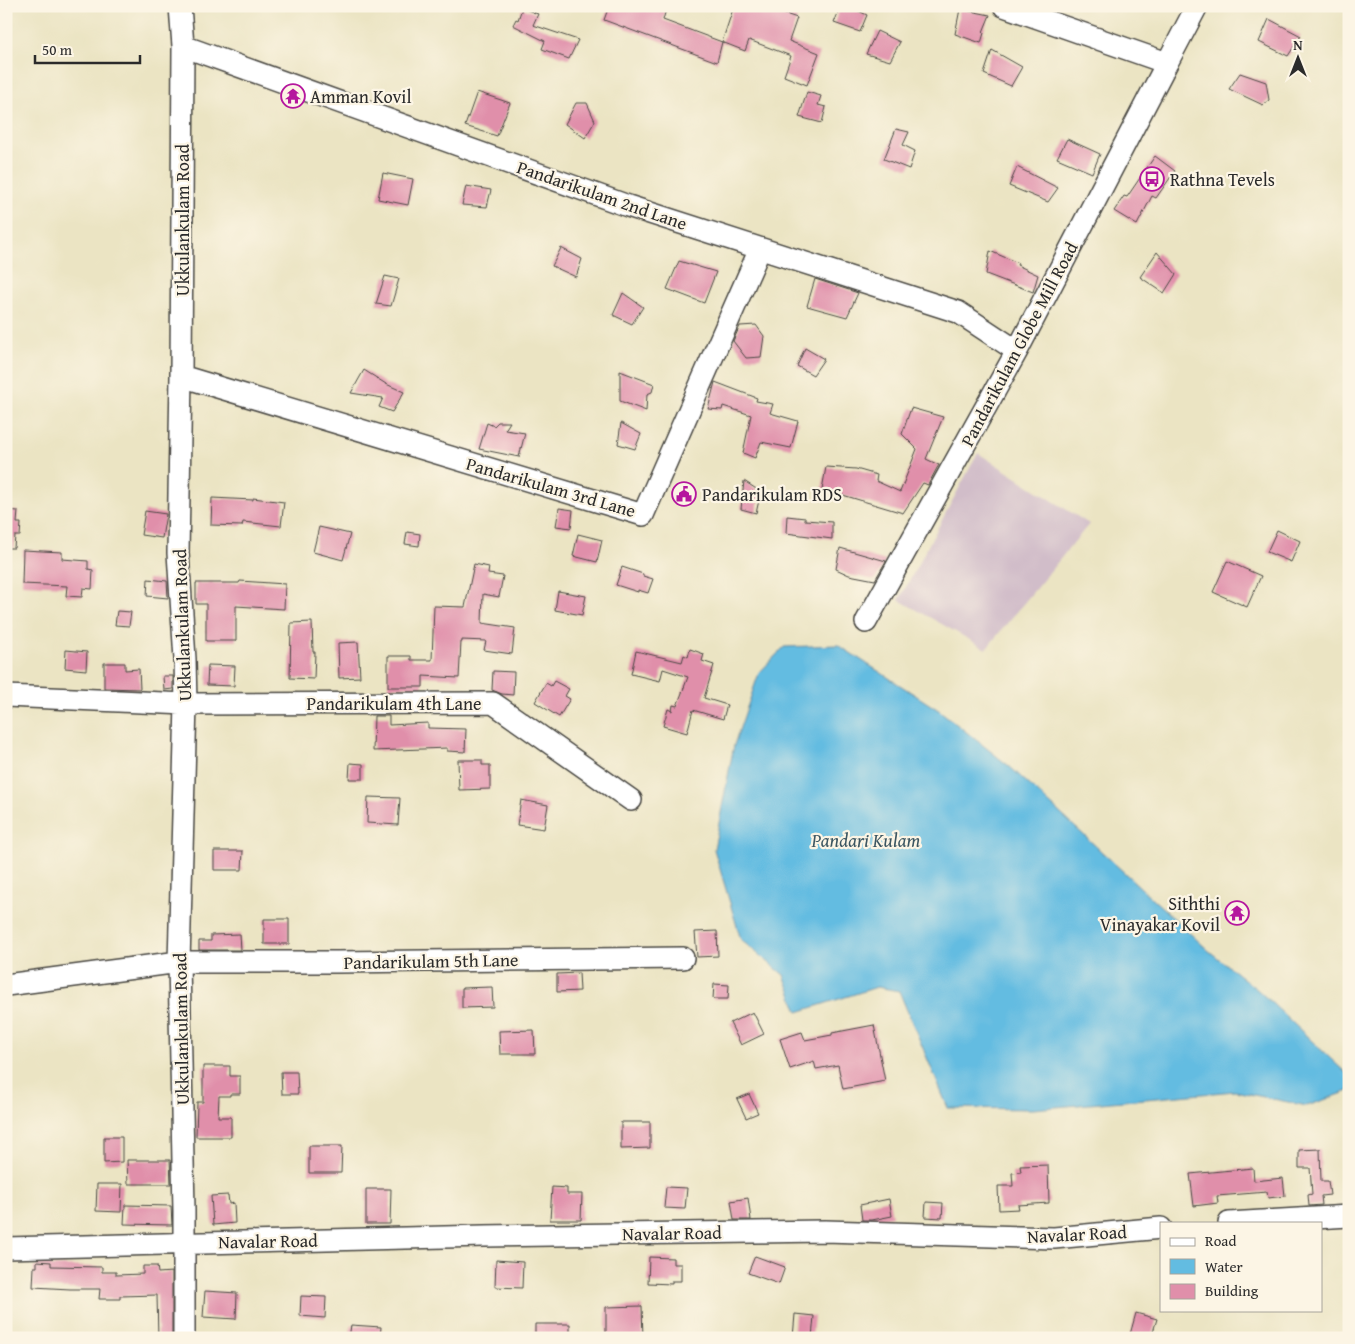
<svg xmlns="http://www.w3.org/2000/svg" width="1355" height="1344" viewBox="0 0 1355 1344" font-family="'Gentium Book Plus',serif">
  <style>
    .industrial { fill: #d1bdc9 }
    .water { fill: #63bce1; stroke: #477486 }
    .building { fill: #e08faa }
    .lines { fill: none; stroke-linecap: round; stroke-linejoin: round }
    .minor-casing { stroke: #484742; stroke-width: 24 }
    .minor { stroke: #fff; stroke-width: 21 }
    .labels { text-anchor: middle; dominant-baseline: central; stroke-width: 4.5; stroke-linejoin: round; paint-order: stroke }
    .poi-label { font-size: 18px; fill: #2b2b2b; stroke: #fcf5e5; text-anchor: start }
    .street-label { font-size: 18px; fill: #2b2b2b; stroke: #fcf5e5 }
    .water-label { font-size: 19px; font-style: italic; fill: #3c5662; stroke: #fcf5e5 }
  </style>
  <rect width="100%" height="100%" fill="#fcf5e5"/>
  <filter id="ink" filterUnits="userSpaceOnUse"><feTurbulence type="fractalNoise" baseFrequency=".02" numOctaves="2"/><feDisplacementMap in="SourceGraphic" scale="10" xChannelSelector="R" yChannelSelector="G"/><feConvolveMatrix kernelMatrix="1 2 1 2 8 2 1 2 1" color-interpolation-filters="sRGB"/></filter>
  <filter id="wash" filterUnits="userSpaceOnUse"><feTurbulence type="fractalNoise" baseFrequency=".0096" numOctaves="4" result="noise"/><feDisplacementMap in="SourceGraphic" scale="20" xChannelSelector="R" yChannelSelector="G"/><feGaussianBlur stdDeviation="1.12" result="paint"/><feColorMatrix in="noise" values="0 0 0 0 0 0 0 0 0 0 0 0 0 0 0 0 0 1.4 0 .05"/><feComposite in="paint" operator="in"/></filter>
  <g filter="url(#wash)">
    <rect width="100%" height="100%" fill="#ebe4c3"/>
    <path class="industrial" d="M 978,453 L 1089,524 L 986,649 L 899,600 Z"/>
    <path class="water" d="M 838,645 L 940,711 L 1009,766 L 1208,950 L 1259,991 L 1349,1076 L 1349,1091 L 1307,1106 L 1235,1091 L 1033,1109 L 948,1108 L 899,991 L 877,987 L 798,1012 L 784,975 L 741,940 L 714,849 L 734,745 L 759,673 L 784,647 Z"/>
    <g id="blocks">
      <path class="building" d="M 609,6 L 667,6 L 663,20 L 722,42 L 717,62 L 604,20 Z
        M 734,6 L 762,6 L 797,18 L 789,41 L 819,53 L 807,85 L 784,76 L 791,56 L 749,40 L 745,51 L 722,42 Z
        M 841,6 L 848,6 L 867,15 L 860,32 L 834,23 Z
        M 522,8 L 538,14 L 533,25 L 578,40 L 569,59 L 542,49 L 545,41 L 513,25 L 516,19 L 518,20 Z
        M 960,9 L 990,15 L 983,32 L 984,33 L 981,43 L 955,34 Z
        M 1269,19 L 1301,36 L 1288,56 L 1259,42 Z
        M 877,31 L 900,42 L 890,61 L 866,54 Z
        M 992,50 L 1022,67 L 1011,86 L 984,74 Z
        M 1240,73 L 1266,82 L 1269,100 L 1263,105 L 1229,89 Z
        M 477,92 L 510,103 L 497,136 L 465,126 Z
        M 807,92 L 821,96 L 818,105 L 826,107 L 822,123 L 799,117 Z
        M 576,103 L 587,103 L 595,121 L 585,138 L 565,124 Z
        M 896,129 L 909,132 L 903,145 L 915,151 L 909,169 L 884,159 Z
        M 1067,139 L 1100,154 L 1092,173 L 1057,158 Z
        M 1155,156 L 1175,171 L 1156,198 L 1152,196 L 1137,225 L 1114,211 L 1124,196 L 1127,197 Z
        M 1017,167 L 1058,188 L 1048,202 L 1009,186 Z
        M 383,173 L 413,179 L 408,205 L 378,199 Z
        M 466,186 L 491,190 L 487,207 L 462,205 Z
        M 561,248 L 582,259 L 576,277 L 552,266 Z
        M 990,251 L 1018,263 L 1017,265 L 1038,275 L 1033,292 L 986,274 Z
        M 1157,252 L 1176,274 L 1164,293 L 1140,277 Z
        M 679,261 L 716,272 L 704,303 L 667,289 Z
        M 385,276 L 399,279 L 391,306 L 376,304 Z
        M 815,279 L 858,293 L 847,317 L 807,306 Z
        M 623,293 L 643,307 L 632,324 L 613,315 Z
        M 756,325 L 764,336 L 761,357 L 746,358 L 733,341 L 740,326 Z
        M 805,348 L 824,359 L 813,375 L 797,366 Z
        M 364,370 L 386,384 L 404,392 L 392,412 L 379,407 L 383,398 L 351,393 Z
        M 620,371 L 654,384 L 652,392 L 647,394 L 646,411 L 620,401 Z
        M 715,382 L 757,398 L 756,401 L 773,404 L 770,413 L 798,421 L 791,448 L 761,442 L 755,458 L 743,453 L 751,415 L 723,406 L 722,410 L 708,409 Z
        M 911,408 L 943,417 L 926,459 L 939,465 L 937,468 L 928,485 L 923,483 L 903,513 L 836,493 L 835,495 L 822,490 L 826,467 L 856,469 L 877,475 L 876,481 L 900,492 L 917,449 L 902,434 Z
        M 498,422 L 510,422 L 505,430 L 525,433 L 519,457 L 479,449 L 487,423 L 494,426 Z
        M 621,423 L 641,434 L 635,449 L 618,444 Z
        M 744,481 L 761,492 L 756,513 L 741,509 Z
        M 212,498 L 253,500 L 253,498 L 284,502 L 281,526 L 243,522 L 242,526 L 211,525 Z
        M 559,508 L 573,510 L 571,528 L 556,526 Z
        M 6,510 L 18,511 L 17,523 L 21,523 L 20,536 L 15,536 L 14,548 L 6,548 Z
        M 145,511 L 166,514 L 162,538 L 141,535 Z
        M 787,516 L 805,518 L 805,520 L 832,522 L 832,539 L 786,533 Z
        M 319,527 L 350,534 L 343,560 L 313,552 Z
        M 1277,530 L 1300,541 L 1291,562 L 1267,552 Z
        M 407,532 L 420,534 L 419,546 L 405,544 Z
        M 578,534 L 602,540 L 597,562 L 573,556 Z
        M 840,548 L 886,561 L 875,580 L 849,575 L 836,569 Z
        M 23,550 L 62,552 L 62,559 L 88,561 L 88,569 L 93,570 L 92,589 L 83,588 L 82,597 L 66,596 L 67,586 L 22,584 Z
        M 1227,561 L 1261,576 L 1247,607 L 1213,592 Z
        M 474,564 L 489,567 L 488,574 L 503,576 L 499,597 L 483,594 L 482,623 L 515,628 L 512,654 L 484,650 L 486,641 L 462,640 L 462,642 L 461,642 L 459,678 L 423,676 L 423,687 L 388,687 L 388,656 L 411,656 L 411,660 L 432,660 L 434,606 L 465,607 Z
        M 622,567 L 643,574 L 643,576 L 653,579 L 648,593 L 638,590 L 638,592 L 616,585 Z
        M 148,579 L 167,581 L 168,598 L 147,596 Z
        M 240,581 L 285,584 L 284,609 L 236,606 L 236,641 L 206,641 L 206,604 L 196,604 L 196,583 L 239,583 Z
        M 558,591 L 586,596 L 582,615 L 555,610 Z
        M 117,611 L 131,612 L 129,626 L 115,625 Z
        M 312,622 L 313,652 L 315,652 L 314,679 L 290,678 L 291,623 Z
        M 358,642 L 360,677 L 339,678 L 338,643 Z
        M 690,649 L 704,654 L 702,661 L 714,665 L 704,698 L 727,705 L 723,719 L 693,710 L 687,733 L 663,726 L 668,709 L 672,711 L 673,705 L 677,706 L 688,677 L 663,669 L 660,681 L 631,674 L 636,651 L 682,662 L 684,655 L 688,657 Z
        M 66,650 L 87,652 L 86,670 L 65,668 Z
        M 104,663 L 125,663 L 125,670 L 139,669 L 140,689 L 104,688 Z
        M 208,665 L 235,666 L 234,686 L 207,685 Z
        M 493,671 L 514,672 L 513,695 L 502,694 L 492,690 Z
        M 163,676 L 173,676 L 173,689 L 164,690 Z
        M 554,681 L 569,689 L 565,696 L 570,699 L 559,717 L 535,702 L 546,683 L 551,686 Z
        M 374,716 L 389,716 L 389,725 L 428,723 L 428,728 L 466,729 L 465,752 L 447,751 L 447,748 L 373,751 Z
        M 458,760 L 482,760 L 482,765 L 490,765 L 490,789 L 459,790 Z
        M 350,763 L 363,764 L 363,779 L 349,779 Z
        M 368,797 L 400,798 L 398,825 L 367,823 Z
        M 521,800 L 548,805 L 544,829 L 517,825 Z
        M 214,851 L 243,851 L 242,870 L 214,870 Z
        M 264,919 L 289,919 L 289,944 L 264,944 Z
        M 717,931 L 718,956 L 697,957 L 695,932 Z
        M 240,934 L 241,950 L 199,950 L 199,941 L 211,941 L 211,935 Z
        M 579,973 L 580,991 L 557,992 L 557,974 Z
        M 714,984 L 729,985 L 728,999 L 713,999 Z
        M 492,987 L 493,1007 L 462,1008 L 462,988 Z
        M 753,1012 L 764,1034 L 741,1045 L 730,1023 Z
        M 874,1025 L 885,1081 L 843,1089 L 838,1065 L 816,1069 L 814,1061 L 790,1069 L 780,1039 L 802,1032 L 805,1040 L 832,1035 L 832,1033 Z
        M 534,1030 L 535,1054 L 500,1054 L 499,1031 Z
        M 203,1066 L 230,1066 L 230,1076 L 240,1076 L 240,1094 L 230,1094 L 230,1096 L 219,1096 L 218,1117 L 231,1117 L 231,1137 L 196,1137 L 197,1102 L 203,1102 Z
        M 281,1072 L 297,1072 L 298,1094 L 282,1094 Z
        M 749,1094 L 758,1113 L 746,1118 L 737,1099 Z
        M 621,1122 L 650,1122 L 650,1148 L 621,1149 Z
        M 104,1137 L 122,1137 L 122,1162 L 104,1163 Z
        M 309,1146 L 342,1146 L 341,1173 L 309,1173 Z
        M 1320,1149 L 1321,1181 L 1328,1181 L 1330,1195 L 1321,1196 L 1322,1205 L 1309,1206 L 1308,1195 L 1312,1194 L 1310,1168 L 1299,1168 L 1299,1150 Z
        M 127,1160 L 170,1160 L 171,1184 L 128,1184 Z
        M 1048,1165 L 1049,1203 L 1018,1205 L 1019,1209 L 999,1210 L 998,1186 L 1013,1186 L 1012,1173 L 1021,1172 L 1020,1166 Z
        M 1253,1168 L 1254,1181 L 1283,1178 L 1285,1196 L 1268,1198 L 1267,1192 L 1217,1196 L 1218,1203 L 1194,1206 L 1190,1174 Z
        M 97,1184 L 122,1184 L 121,1212 L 96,1211 Z
        M 552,1187 L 567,1188 L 567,1194 L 582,1194 L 581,1220 L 550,1220 Z
        M 666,1187 L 687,1188 L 685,1209 L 664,1208 Z
        M 366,1189 L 391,1189 L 390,1224 L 366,1224 Z
        M 228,1195 L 229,1204 L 234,1203 L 235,1223 L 213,1225 L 211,1196 Z
        M 748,1198 L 751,1220 L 734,1220 L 731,1201 Z
        M 889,1199 L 892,1216 L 872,1220 L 862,1220 L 860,1205 Z
        M 926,1202 L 943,1203 L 942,1218 L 925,1217 Z
        M 125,1205 L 171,1206 L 172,1225 L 124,1224 Z
        M 755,1256 L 785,1267 L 779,1284 L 748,1273 Z
        M 649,1257 L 673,1258 L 673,1264 L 681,1264 L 681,1281 L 672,1281 L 672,1284 L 648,1283 Z
        M 496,1260 L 523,1262 L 522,1288 L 495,1287 Z
        M 37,1261 L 51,1262 L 51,1266 L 102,1267 L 102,1272 L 116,1272 L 116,1275 L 143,1274 L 143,1266 L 157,1266 L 158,1273 L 172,1272 L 172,1338 L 158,1338 L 157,1295 L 120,1296 L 120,1299 L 99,1299 L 100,1289 L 70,1289 L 33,1287 L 34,1267 L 37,1267 Z
        M 205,1291 L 237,1293 L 236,1319 L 203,1317 Z
        M 301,1296 L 326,1297 L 325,1318 L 300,1316 Z
        M 642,1306 L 643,1338 L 606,1338 L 606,1307 Z
        M 1136,1313 L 1157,1319 L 1151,1338 L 1129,1338 Z
        M 795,1314 L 814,1316 L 812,1338 L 793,1338 Z
        M 535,1324 L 570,1324 L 570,1338 L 535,1338 Z
        M 351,1325 L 381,1327 L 380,1338 L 349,1338 Z"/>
    </g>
  </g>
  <g filter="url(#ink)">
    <use href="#blocks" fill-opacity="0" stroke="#484742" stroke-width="1"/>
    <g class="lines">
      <g class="minor-casing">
        <path id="minor" d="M 180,6 L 183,46 L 181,376 L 178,553 L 185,659 L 186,704 L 179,962 L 184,1211 L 184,1338
          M 1004,6 L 1167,63 L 1197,6
          M 183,46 L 628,206 L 958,312 L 1017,351
          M 181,376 L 643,515 L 760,249
          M 866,622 L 1017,351 L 1167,63
          M 6,696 L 186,704 L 493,703 L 631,800
          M 6,985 L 179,962 L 336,962 L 683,958
          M 1229,1223 L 1349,1216
          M 6,1248 L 484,1236 L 825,1231 L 1054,1238 L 1161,1228"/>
      </g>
      <use href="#minor" class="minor"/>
    </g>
  </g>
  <defs>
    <g id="temple-ring" transform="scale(1.25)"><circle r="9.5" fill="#fcf5e5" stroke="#b5179e" stroke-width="1.5"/><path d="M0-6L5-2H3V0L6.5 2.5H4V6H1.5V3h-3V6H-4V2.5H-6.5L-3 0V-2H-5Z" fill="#b5179e"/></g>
    <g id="bus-ring" transform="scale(1.25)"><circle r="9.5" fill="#fcf5e5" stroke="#b5179e" stroke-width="1.5"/><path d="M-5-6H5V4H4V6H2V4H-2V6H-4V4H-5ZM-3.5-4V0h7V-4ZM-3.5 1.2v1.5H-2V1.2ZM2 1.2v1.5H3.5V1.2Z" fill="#b5179e"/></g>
    <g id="civic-ring" transform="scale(1.25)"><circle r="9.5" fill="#fcf5e5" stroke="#b5179e" stroke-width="1.5"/><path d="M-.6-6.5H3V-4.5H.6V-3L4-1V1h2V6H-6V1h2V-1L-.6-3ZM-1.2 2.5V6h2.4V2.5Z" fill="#b5179e"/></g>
  </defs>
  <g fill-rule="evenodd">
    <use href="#temple-ring" x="293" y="96"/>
    <use href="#bus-ring" x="1152" y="179"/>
    <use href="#civic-ring" x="684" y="494"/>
    <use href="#temple-ring" x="1237" y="913"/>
  </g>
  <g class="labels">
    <g class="poi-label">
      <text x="310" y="96">Amman Kovil</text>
      <text x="1170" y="179">Rathna Tevels</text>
      <text x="702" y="494">Pandarikulam RDS</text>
      <text x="1220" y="903" text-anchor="end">Siththi<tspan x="1220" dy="21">Vinayakar Kovil</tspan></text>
    </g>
    <g class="street-label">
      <text transform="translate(602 195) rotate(19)">Pandarikulam 2nd Lane</text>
      <text transform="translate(182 220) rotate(-90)">Ukkulankulam Road</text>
      <text transform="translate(1019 344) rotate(-62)">Pandarikulam Globe Mill Road</text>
      <text transform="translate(551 487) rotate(16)">Pandarikulam 3rd Lane</text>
      <text transform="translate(182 625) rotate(-92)">Ukkulankulam Road</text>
      <text x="394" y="703">Pandarikulam 4th Lane</text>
      <text transform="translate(431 961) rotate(-1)">Pandarikulam 5th Lane</text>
      <text transform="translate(181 1029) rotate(-91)">Ukkulankulam Road</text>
      <text transform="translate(672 1233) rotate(-1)">Navalar Road</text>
      <text transform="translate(1077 1234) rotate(-3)">Navalar Road</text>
      <text transform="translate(268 1241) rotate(-1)">Navalar Road</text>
    </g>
    <g class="water-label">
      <text x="866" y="840">Pandari Kulam</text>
    </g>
  </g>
  <rect width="1355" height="1344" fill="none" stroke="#fcf5e5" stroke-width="25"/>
  <rect x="1160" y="1222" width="162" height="90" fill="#fcf5e5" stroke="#a8a49b"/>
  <rect x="1170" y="1238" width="25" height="8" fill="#ffffff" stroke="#a8a49b"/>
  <text x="1205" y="1246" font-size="15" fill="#2b2b2b">Road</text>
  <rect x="1170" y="1259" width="25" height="15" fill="#63bce1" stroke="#a8a49b"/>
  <text x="1205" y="1272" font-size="15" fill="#2b2b2b">Water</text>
  <rect x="1170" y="1284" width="25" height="15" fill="#e08faa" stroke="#a8a49b"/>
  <text x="1205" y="1296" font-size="15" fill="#2b2b2b">Building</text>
  <g transform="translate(1298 58)" stroke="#fcf5e5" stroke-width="4" paint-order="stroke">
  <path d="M0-4L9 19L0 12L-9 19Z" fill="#2b2b2b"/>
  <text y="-8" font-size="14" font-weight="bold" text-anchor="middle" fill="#2b2b2b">N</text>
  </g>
  <path d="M35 55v8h105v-8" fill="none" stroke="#2b2b2b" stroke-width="2.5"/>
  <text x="42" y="55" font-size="15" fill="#2b2b2b" stroke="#fcf5e5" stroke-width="4" paint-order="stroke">50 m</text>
</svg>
